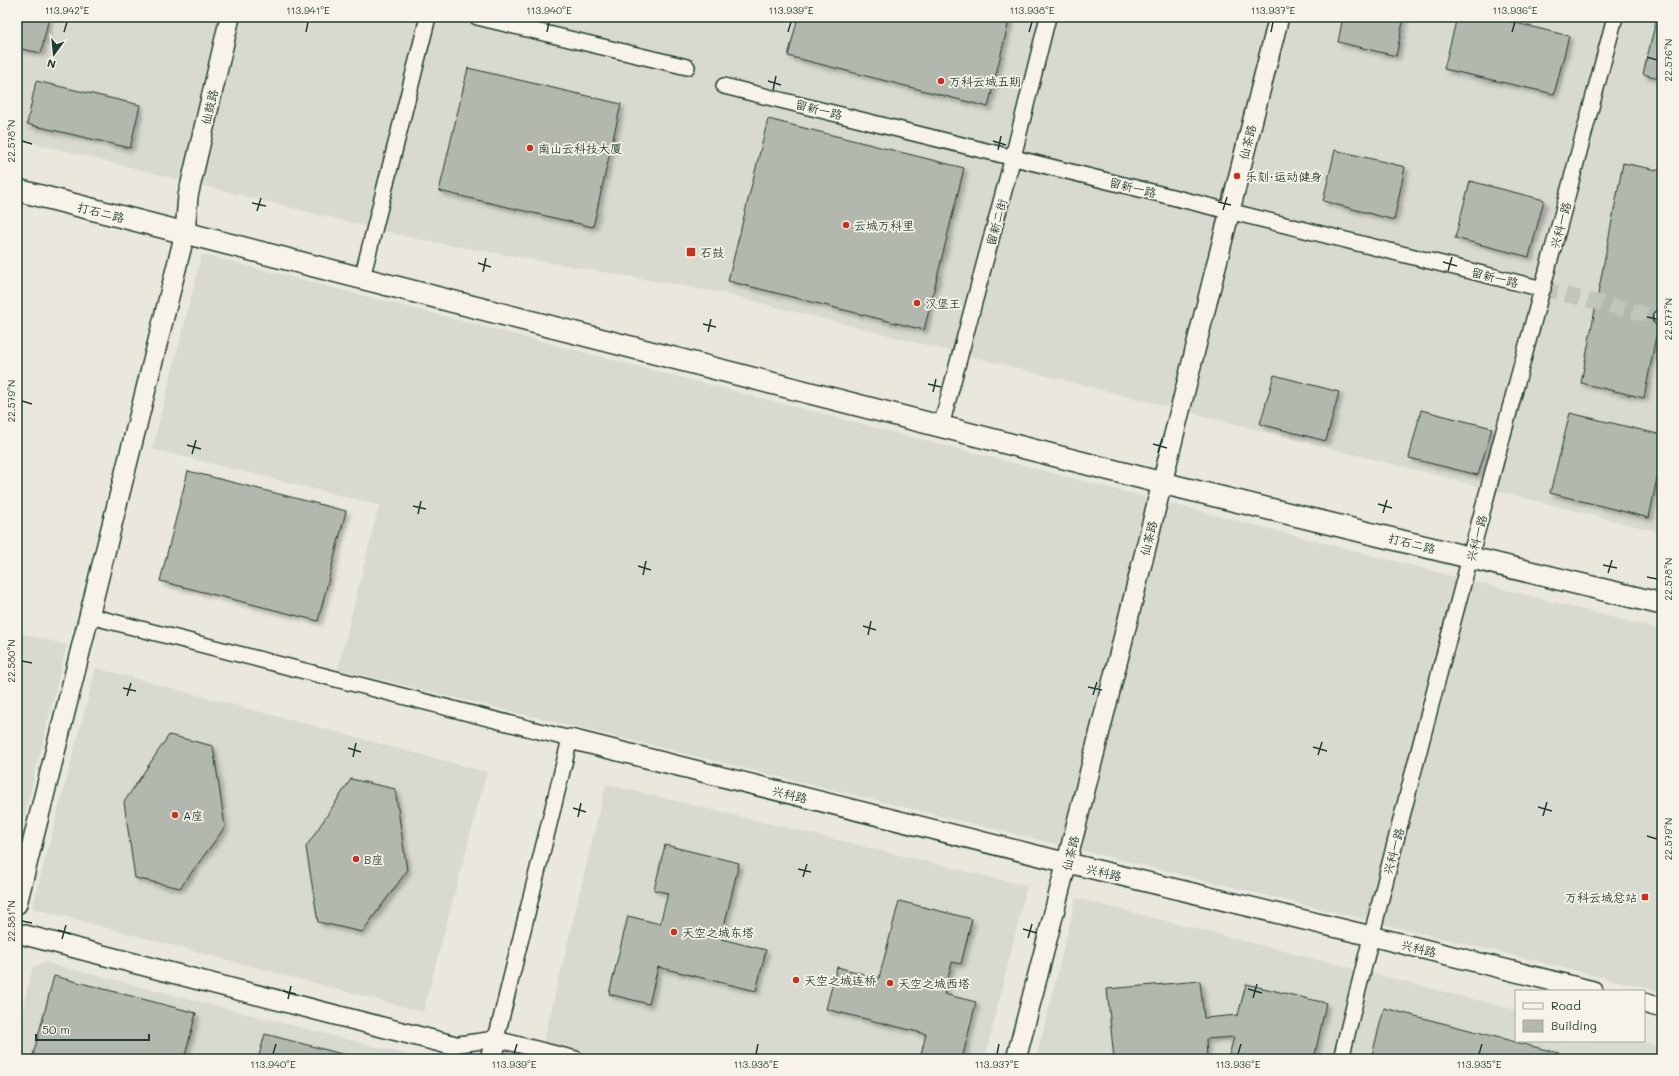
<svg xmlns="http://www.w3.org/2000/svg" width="1679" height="1076" viewBox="0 0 1679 1076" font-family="Mali,'LXGW WenKai TC',sans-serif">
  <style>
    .built { fill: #d9dacf }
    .building { fill: #b2b8ae; stroke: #1f3d34; filter: url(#shadow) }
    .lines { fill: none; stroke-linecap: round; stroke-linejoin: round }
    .minor-tunnel { stroke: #c1c6bb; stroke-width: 15; stroke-dasharray: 15 8; stroke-linecap: butt }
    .minor-casing { stroke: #1f3d34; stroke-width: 18 }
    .tertiary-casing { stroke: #1f3d34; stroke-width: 22 }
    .secondary-casing { stroke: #1f3d34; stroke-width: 24 }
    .minor { stroke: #f7f3e8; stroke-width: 15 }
    .tertiary { stroke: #f7f3e8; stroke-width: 19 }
    .secondary { stroke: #f7f3e8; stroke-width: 21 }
    .ticks { fill: none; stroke: #1f3d34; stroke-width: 1.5 }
    .poi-dot { fill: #c8321e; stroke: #f7f3e8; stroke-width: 1.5 }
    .labels { text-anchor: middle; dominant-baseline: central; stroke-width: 3.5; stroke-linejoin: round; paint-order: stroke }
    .poi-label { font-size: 12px; fill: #1f3d34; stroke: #f7f3e8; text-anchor: start }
    .street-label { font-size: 12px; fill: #1f3d34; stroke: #f7f3e8 }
    .neatline { fill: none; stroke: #1f3d34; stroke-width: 1.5 }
    .ticks-label { font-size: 10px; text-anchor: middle; fill: #1f3d34 }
  </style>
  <defs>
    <filter id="shadow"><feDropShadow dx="3.5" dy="3.5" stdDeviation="2" flood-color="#0004"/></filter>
  </defs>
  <rect width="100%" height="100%" fill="#eae8dd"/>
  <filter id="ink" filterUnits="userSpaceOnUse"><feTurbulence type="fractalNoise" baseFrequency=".025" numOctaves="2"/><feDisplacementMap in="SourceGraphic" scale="8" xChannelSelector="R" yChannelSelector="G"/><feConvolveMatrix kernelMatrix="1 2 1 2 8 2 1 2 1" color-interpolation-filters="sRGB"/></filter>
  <g filter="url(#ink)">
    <path class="built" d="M 17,17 L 1662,17 L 1662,533 L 722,293 L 416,239 L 17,139 Z
      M 202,254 L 1662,630 L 1662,992 L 338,669 L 379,505 L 152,449 Z
      M 17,632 L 67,645 L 17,845 Z
      M 96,668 L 487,772 L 423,1012 L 32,908 Z
      M 606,784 L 1027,886 L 985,1059 L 603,1059 L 543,1044 Z
      M 1076,898 L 1516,1010 L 1516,1041 L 1640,1041 L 1662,1047 L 1662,1059 L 1036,1059 Z
      M 44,962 L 417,1057 L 417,1059 L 17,1059 L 17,1029 L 33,967 Z"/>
    <path class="building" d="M 17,17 L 49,17 L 41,53 L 17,48 Z
      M 798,17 L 1010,17 L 988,107 L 788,56 Z
      M 1343,17 L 1404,17 L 1396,56 L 1338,42 Z
      M 1457,17 L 1492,17 L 1569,36 L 1554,94 L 1444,69 Z
      M 1657,17 L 1662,17 L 1662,79 L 1643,74 Z
      M 468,68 L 621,104 L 593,227 L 439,191 Z
      M 36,81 L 140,105 L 130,148 L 27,124 Z
      M 768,119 L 964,168 L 924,330 L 728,281 Z
      M 1335,150 L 1405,167 L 1394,220 L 1323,201 Z
      M 1623,163 L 1662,171 L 1662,307 L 1653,313 L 1652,318 L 1653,323 L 1658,326 L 1644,398 L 1581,383 Z
      M 1470,181 L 1544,200 L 1529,257 L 1455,238 Z
      M 1274,375 L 1339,392 L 1326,441 L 1260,424 Z
      M 1421,410 L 1492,428 L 1478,475 L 1409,458 Z
      M 1570,413 L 1662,435 L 1662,453 L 1649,518 L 1550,493 Z
      M 188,471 L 346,511 L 318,621 L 160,581 Z
      M 169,735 L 213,746 L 225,827 L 180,888 L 135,878 L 124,802 Z
      M 351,779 L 395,789 L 407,871 L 362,932 L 318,922 L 306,847 Z
      M 665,845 L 739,863 L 721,939 L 766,950 L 756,991 L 658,967 L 649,1004 L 609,994 L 628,916 L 660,924 L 668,893 L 654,890 Z
      M 899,901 L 972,919 L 961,964 L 952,962 L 944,994 L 976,1002 L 962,1059 L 920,1059 L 926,1034 L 826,1009 L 837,967 L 879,978 Z
      M 54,976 L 196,1013 L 184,1059 L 32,1059 Z
      M 1200,981 L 1204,1018 L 1238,1015 L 1246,984 L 1326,1003 L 1314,1059 L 1228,1059 L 1234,1037 L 1206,1039 L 1207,1059 L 1114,1059 L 1107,989 Z
      M 1384,1008 L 1566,1055 L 1566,1059 L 1371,1059 Z
      M 265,1034 L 346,1055 L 346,1059 L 258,1059 Z"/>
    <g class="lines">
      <path class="minor-tunnel" d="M 1543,289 L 1661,318"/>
      <g class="minor-casing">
        <path id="minor" d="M 477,17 L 687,67
          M 724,86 L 1543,289
          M 362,278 L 428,17
          M 1661,318 L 1662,318
          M 941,426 L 1013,157 L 1048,17
          M 90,616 L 570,739 L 496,1039
          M 452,1045 L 496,1039 L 576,1059
          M 1341,1059 C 1426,710 1523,364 1615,17"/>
      </g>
      <g class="tertiary-casing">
        <path id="tertiary" d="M 570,739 L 1068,863 L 1371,936 L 1593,991
          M 17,904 L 185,233 L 188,196 L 230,17
          M 17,933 L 452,1045
          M 1644,1003 L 1662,1008
          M 1016,1059 C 1107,713 1190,364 1279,17"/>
      </g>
      <g class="secondary-casing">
        <path id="secondary" d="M 17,190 L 1162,483 L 1662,604
          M 491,1059 L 496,1039"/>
      </g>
      <use href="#minor" class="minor"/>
      <use href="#tertiary" class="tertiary"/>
      <use href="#secondary" class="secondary"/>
    </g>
  </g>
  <path class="ticks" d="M 64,32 L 67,22M 306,32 L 308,22M 547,32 L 549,22M 788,32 L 791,22M 1029,32 L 1032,22M 1271,32 L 1273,22M 1512,32 L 1515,22M 1647,57 L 1657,60M 768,81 L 781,85M 773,90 L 776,76M 22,141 L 32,144M 993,141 L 1006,145M 998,150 L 1001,136M 1218,202 L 1231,205M 252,203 L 266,206M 1223,210 L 1227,197M 257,211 L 261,198M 1443,262 L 1457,266M 478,263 L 491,267M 1448,271 L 1452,257M 483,272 L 486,258M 1647,317 L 1657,319M 703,324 L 716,327M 708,332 L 711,319M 928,384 L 941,387M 933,392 L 936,379M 22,401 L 32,404M 1153,444 L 1167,448M 187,445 L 201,449M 1158,453 L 1162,439M 192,454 L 196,440M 1378,504 L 1392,508M 413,506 L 426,509M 1383,513 L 1387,500M 418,514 L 421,501M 1603,565 L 1617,568M 638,566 L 651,570M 1608,573 L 1612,560M 643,575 L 646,561M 1647,577 L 1657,579M 863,626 L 876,630M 868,635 L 871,621M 22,661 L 32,663M 1088,687 L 1102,690M 123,688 L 136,691M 1093,695 L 1097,682M 127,696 L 131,683M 1313,747 L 1327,751M 348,748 L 361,752M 1318,755 L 1322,742M 353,757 L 356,743M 1538,807 L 1552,811M 573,808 L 586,812M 1543,816 L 1547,802M 578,817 L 581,803M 1647,836 L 1657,839M 798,869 L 811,872M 803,877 L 807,864M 22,921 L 32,923M 1023,929 L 1037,933M 58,930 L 71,934M 1028,938 L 1032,924M 62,939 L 66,925M 1248,989 L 1262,993M 283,991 L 296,994M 1253,998 L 1257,984M 288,999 L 291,986M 273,1054 L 276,1044M 514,1054 L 517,1044M 756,1054 L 758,1044M 997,1054 L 999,1044M 1238,1054 L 1241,1044M 1479,1054 L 1482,1044"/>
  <g class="poi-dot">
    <circle cx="941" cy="81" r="4"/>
    <circle cx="530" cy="148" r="4"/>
    <circle cx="1237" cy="176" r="4"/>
    <circle cx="846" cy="225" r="4"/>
    <rect x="686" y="247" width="10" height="10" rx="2"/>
    <circle cx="917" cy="303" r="4"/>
    <circle cx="175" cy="815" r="4"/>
    <circle cx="356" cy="859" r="4"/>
    <rect x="1641" y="893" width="8" height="8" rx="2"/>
    <circle cx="674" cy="932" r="4"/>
    <circle cx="796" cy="980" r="4"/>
    <circle cx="890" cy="983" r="4"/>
  </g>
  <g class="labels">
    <g class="poi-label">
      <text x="949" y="81">万科云城五期</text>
      <text x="538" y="148">南山云科技大厦</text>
      <text x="1245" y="176">乐刻·运动健身</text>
      <text x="854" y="225">云城万科里</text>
      <text x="700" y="252">石鼓</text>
      <text x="925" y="303">汉堡王</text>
      <text x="183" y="815">A座</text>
      <text x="364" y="859">B座</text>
      <text x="1637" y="897" text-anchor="end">万科云城总站</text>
      <text x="682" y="932">天空之城东塔</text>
      <text x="804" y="980">天空之城连桥</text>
      <text x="898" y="983">天空之城西塔</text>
    </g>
    <g class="street-label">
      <text transform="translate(209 107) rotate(-77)">仙鼓路</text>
      <text transform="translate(819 109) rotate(14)">留新一路</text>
      <text transform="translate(1247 142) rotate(-76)">仙茶路</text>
      <text transform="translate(1133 187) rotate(14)">留新一路</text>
      <text transform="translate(101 212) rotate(14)">打石二路</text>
      <text transform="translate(996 222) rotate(-75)">留新二街</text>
      <text transform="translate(1560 225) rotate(-75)">兴科一路</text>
      <text transform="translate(1495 277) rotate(14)">留新一路</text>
      <text transform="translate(1148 538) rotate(-76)">仙茶路</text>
      <text transform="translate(1476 538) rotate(-75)">兴科一路</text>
      <text transform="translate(1412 543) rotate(14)">打石二路</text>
      <text transform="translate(790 794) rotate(14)">兴科路</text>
      <text transform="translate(1393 851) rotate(-75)">兴科一路</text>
      <text transform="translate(1070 853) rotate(-76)">仙茶路</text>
      <text transform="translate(1104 872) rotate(13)">兴科路</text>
      <text transform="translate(1419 948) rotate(14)">兴科路</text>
    </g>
  </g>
  <rect width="1679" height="1076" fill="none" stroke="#f7f3e8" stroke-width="44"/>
  <rect x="1515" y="990" width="130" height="52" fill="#f7f3e8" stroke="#a1aaa0"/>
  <rect x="1523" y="1003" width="20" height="6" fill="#f7f3e8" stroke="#a1aaa0"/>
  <text x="1551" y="1010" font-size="12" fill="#1f3d34">Road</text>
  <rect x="1523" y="1020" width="20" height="12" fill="#b2b8ae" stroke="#a1aaa0"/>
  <text x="1551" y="1030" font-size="12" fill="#1f3d34">Building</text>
  <g transform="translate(54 54) rotate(195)" stroke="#f7f3e8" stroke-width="3" paint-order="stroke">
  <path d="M0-3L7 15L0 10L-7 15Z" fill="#1f3d34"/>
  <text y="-6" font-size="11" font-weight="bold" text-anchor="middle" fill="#1f3d34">N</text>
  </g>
  <path d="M36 1034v6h113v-6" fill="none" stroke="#1f3d34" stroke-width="2"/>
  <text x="42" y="1034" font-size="12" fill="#1f3d34" stroke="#f7f3e8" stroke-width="3" paint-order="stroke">50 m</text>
  <rect x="22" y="22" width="1635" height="1032" class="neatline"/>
  <g class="ticks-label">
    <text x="67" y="14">113.942°E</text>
    <text x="308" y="14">113.941°E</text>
    <text x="549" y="14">113.940°E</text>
    <text x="791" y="14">113.939°E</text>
    <text x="1032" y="14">113.938°E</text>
    <text x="1273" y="14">113.937°E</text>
    <text x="1515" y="14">113.936°E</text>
    <text transform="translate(1668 60) rotate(-90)" y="4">22.576°N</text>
    <text transform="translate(11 141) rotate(-90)" y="4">22.578°N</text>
    <text transform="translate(1668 319) rotate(-90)" y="4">22.577°N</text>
    <text transform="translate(11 401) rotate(-90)" y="4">22.579°N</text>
    <text transform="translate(1668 579) rotate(-90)" y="4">22.578°N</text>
    <text transform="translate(11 661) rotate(-90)" y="4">22.580°N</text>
    <text transform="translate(1668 839) rotate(-90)" y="4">22.579°N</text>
    <text transform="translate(11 921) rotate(-90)" y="4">22.581°N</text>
    <text x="273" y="1068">113.940°E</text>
    <text x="514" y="1068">113.939°E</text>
    <text x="756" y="1068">113.938°E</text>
    <text x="997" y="1068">113.937°E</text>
    <text x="1238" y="1068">113.936°E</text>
    <text x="1479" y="1068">113.935°E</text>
  </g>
</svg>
